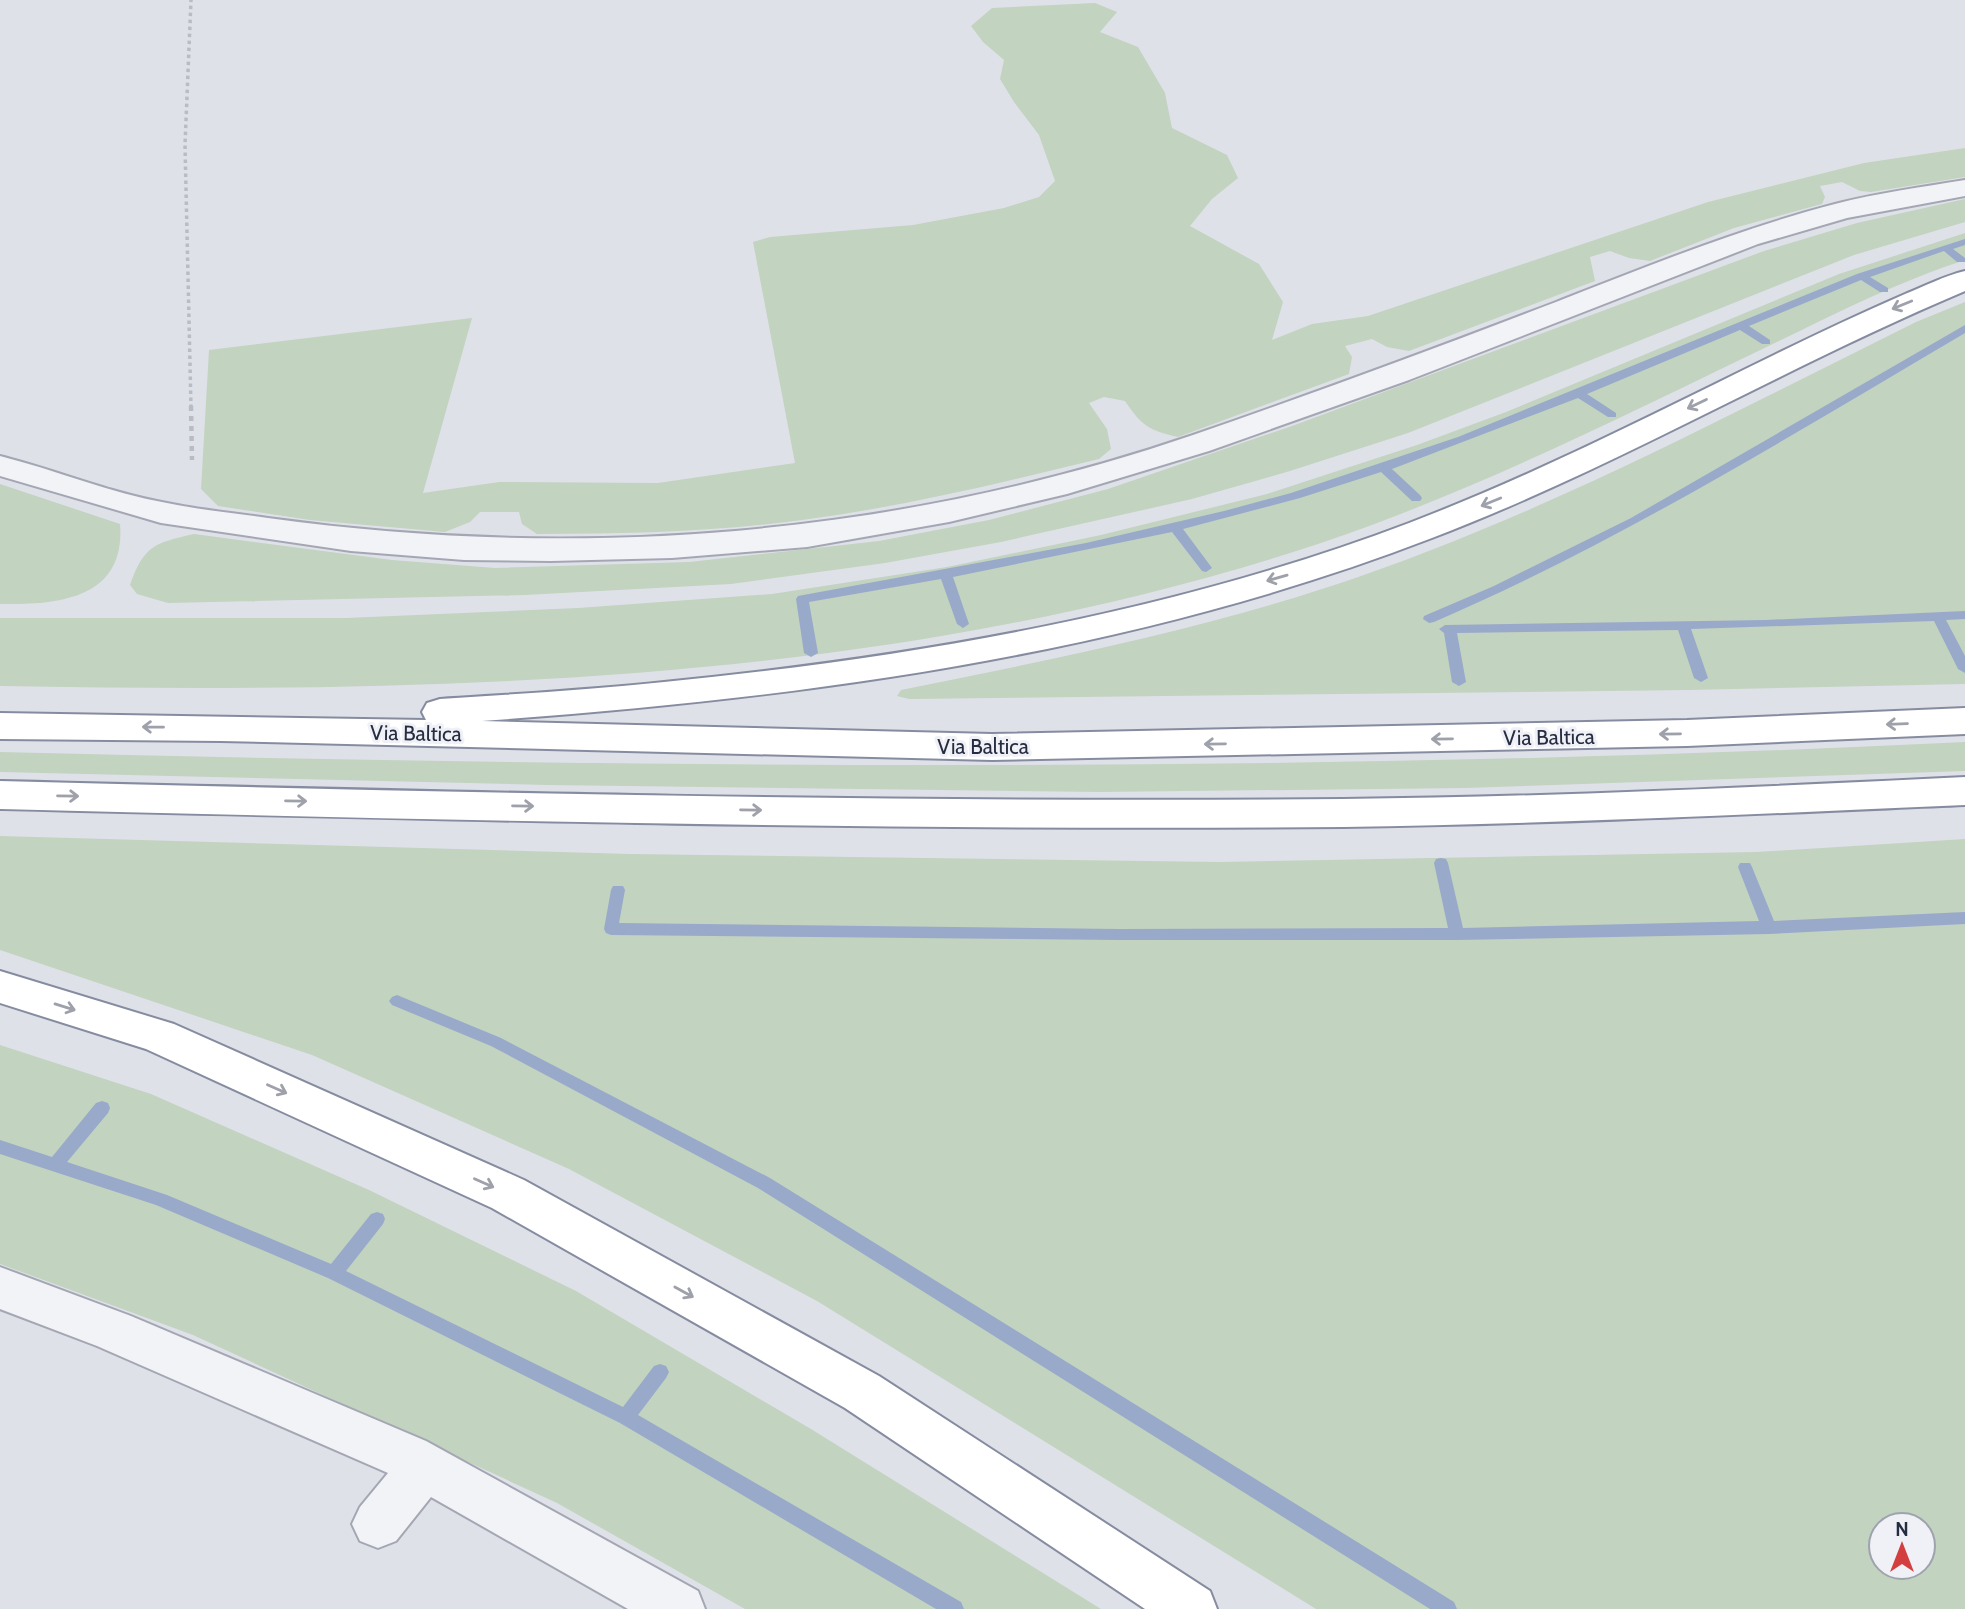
<svg xmlns="http://www.w3.org/2000/svg" width="1965" height="1609" viewBox="0 0 1965 1609" font-family="Cabin,sans-serif">
  <style>
    .green { fill: #c2d3c0; fill-rule: evenodd }
    .lines { fill: none; stroke-linecap: round; stroke-linejoin: round }
    .stream { fill: #99a9ca; fill-rule: evenodd }
    .minor-casing { stroke: #a4a7b3; stroke-width: 4 }
    .highway-casing { stroke: #868ca0; stroke-width: 4 }
    .path-far1 { stroke: #b9bcc4; stroke-width: 3.5; stroke-dasharray: 3.5 3.5; stroke-linecap: butt }
    .path { stroke: #b9bcc4; stroke-width: 4.5; stroke-dasharray: 5 5; stroke-linecap: butt }
    .minor { fill: #f2f3f7; fill-rule: evenodd }
    .highway { fill: #fff; fill-rule: evenodd }
    .oneway { stroke: #9ea0aa }
    .labels { text-anchor: middle; dominant-baseline: central; stroke-width: 6; stroke-linejoin: round; paint-order: stroke }
    .street-label { font-size: 21px; fill: #272d41; stroke: #eff1f6 }
  </style>
  <rect width="100%" height="100%" fill="#dfe1e9"/>
  <path class="green" d="M 1095,3 L 1117,12 L 1100,32 L 1138,47 L 1165,93 L 1172,128 L 1227,155 L 1238,178 L 1212,199 L 1190,226 L 1259,264 L 1283,302 L 1272,340 L 1312,324 L 1368,316 L 1708,202 L 1864,163 L 1965,148 L 1965,177 L 1871,192 L 1860,191 L 1842,182 L 1820,186 L 1825,197 L 1822,204 L 1734,228 L 1650,261 L 1629,258 L 1610,251 L 1590,257 L 1595,281 L 1409,351 L 1387,347 L 1372,339 L 1345,346 L 1352,357 L 1349,374 L 1178,437 C 1148,430 1142,426 1125,401 L 1104,397 L 1089,403 L 1107,429 L 1111,449 L 1099,459 C 1001,483 902,507 802,520 C 714,532 626,534 537,534 L 522,524 L 519,512 L 480,512 L 470,522 L 445,532 L 310,520 L 218,506 L 201,489 L 209,350 L 472,318 L 423,493 L 499,482 L 658,483 L 795,463 L 753,242 L 770,237 L 913,225 L 1004,208 L 1039,197 L 1055,181 L 1039,135 L 1014,102 L 1000,79 L 1004,60 L 983,42 L 971,26 L 992,8 Z
    M 1965,199 L 1965,222 L 1854,255 L 1408,433 L 1290,471 L 1192,499 L 1001,542 L 885,563 L 731,584 L 525,595 L 168,603 L 137,594 L 130,585 C 144,545 155,543 194,534 L 392,560 L 495,568 L 689,562 L 879,541 L 989,520 L 1108,489 L 1292,426 L 1764,251 L 1857,223 Z
    M 1965,233 L 1965,260 C 1890,284 1820,322 1750,355 C 1609,423 1467,494 1318,544 C 894,684 442,694 0,686 L 0,618 L 346,618 L 578,608 L 772,594 L 947,567 L 1101,535 L 1267,494 L 1417,445 L 1506,412 L 1839,274 Z
    M 1965,302 L 1965,684 L 1689,690 L 909,699 L 897,696 L 901,690 C 1055,659 1212,628 1361,576 C 1554,509 1734,412 1916,322 Z
    M 0,484 L 120,524 C 126,599 58,605 0,604 Z
    M 1965,742 L 1965,771 L 1466,788 L 1100,792 L 547,785 L 0,772 L 0,752 C 655,768 1311,774 1965,742 Z
    M 0,836 L 630,854 L 1220,862 L 1756,852 L 1965,839 L 1965,1609 L 1316,1609 L 817,1301 L 569,1169 L 312,1055 L 0,950 ZM 1881,1525 L 1923,1525 L 1923,1567 L 1881,1567 Z
    M 0,1045 L 151,1094 L 369,1190 L 576,1291 L 811,1429 L 1101,1609 L 745,1609 L 557,1503 L 193,1335 L 0,1264 Z"/>
  <g class="lines">
    <path class="stream" d="M 1965,239 L 1965,245 L 1953,249 L 1965,258 L 1965,262 L 1957,262 L 1944,251 L 1941,252 L 1870,277 L 1888,288 L 1888,292 L 1880,292 L 1861,280 L 1749,326 L 1770,340 L 1770,344 L 1762,344 L 1740,330 L 1587,394 L 1616,413 L 1616,417 L 1608,417 L 1578,398 L 1392,469 L 1420,495 L 1422,498 L 1420,501 L 1412,501 L 1381,472 L 1300,498 L 1183,529 L 1212,568 L 1206,572 L 1202,571 L 1172,532 L 953,577 L 969,624 L 963,628 L 957,624 L 941,579 L 809,602 L 818,653 L 811,657 L 804,653 L 796,599 L 798,596 L 1086,543 L 1224,511 L 1291,493 L 1458,437 L 1857,274 Z
      M 1965,325 L 1965,333 C 1790,436 1621,541 1434,622 L 1429,623 L 1423,619 L 1424,616 L 1494,586 L 1631,518 Z
      M 1965,611 L 1965,619 L 1946,620 L 1965,656 L 1965,673 L 1958,669 L 1934,621 L 1691,629 L 1708,678 L 1701,682 L 1694,678 L 1678,630 L 1457,633 L 1466,682 L 1459,686 L 1452,682 L 1444,633 L 1439,629 L 1445,625 L 1766,620 Z
      M 1441,858 L 1446,859 L 1448,863 L 1463,928 L 1759,921 L 1738,867 L 1740,863 L 1750,863 L 1752,867 L 1774,921 L 1965,912 L 1965,924 L 1769,934 L 1457,940 L 1119,940 L 611,935 L 606,933 L 604,929 L 611,890 L 613,886 L 623,886 L 625,890 L 619,923 L 1119,929 L 1448,928 L 1434,863 L 1436,859 Z
      M 397,995 L 501,1038 L 770,1178 L 1454,1602 L 1457,1609 L 1430,1609 L 758,1188 L 491,1046 L 392,1005 L 389,1001 L 392,997 Z
      M 102,1101 L 108,1103 L 110,1108 L 108,1113 L 67,1162 L 167,1195 L 331,1264 L 371,1214 L 377,1212 L 383,1214 L 385,1219 L 383,1224 L 346,1271 L 623,1407 L 654,1366 L 660,1364 L 666,1366 L 669,1372 L 666,1378 L 638,1415 L 961,1602 L 964,1609 L 936,1609 L 620,1423 L 328,1278 L 156,1205 L 0,1154 L 0,1140 L 52,1157 L 96,1103 Z"/>
    <g class="minor-casing">
      <path id="minor" d="M 1965,180 L 1965,196 L 1847,218 L 1758,244 L 1409,380 L 1209,451 L 1067,494 L 949,522 L 807,547 L 672,558 L 551,561 L 464,560 L 351,551 L 161,523 L 0,476 L 0,456 C 56,470 110,493 167,503 C 200,510 234,513 268,518 C 579,561 894,537 1193,435 C 1315,393 1436,348 1556,302 C 1648,266 1739,229 1835,204 C 1877,193 1922,187 1965,180 Z
        M 0,1267 L 131,1316 L 426,1441 L 698,1591 L 705,1609 L 628,1609 L 431,1497 L 396,1541 L 378,1548 L 360,1541 L 352,1524 L 360,1507 L 388,1473 L 97,1346 L 0,1309 Z"/>
    </g>
    <g class="highway-casing">
      <path id="highway" d="M 1965,271 L 1965,291 C 1785,367 1615,468 1432,538 C 1129,655 804,698 482,721 L 992,734 L 1687,720 L 1965,708 L 1965,734 L 1687,746 L 992,760 L 221,741 L 0,739 L 0,713 L 426,720 L 422,712 L 427,703 L 440,699 C 515,694 590,690 664,682 C 916,657 1172,613 1409,523 C 1535,475 1653,414 1774,355 C 1817,334 1861,313 1905,294 C 1925,286 1944,276 1965,271 Z
        M 1965,777 L 1965,805 C 1758,814 1551,824 1343,827 C 895,831 448,820 0,809 L 0,781 C 448,792 895,803 1343,799 C 1551,797 1758,787 1965,777 Z
        M 0,971 L 174,1024 L 524,1180 L 879,1376 L 1210,1591 L 1217,1609 L 1145,1609 L 845,1408 L 492,1208 L 146,1049 L 0,1003 Z"/>
    </g>
    <path class="path-far1" d="M 191,408 L 185,145 L 191,0"/>
    <path class="path" d="M 191,406 L 192,460"/>
    <use href="#minor" class="minor"/>
    <use href="#highway" class="highway"/>
  </g>
  <defs><path id="oneway-shaft" d="M-6 0H5M1.5-3L5.5 0L1.5 3" fill="none" stroke-width="1.6" stroke-linecap="round" stroke-linejoin="round" transform="scale(1.75)"/></defs>
  <g class="oneway">
    <use href="#oneway-shaft" transform="translate(1902 305) rotate(158)"/>
    <use href="#oneway-shaft" transform="translate(1697 404) rotate(154)"/>
    <use href="#oneway-shaft" transform="translate(1491 502) rotate(158)"/>
    <use href="#oneway-shaft" transform="translate(1277 578) rotate(164)"/>
    <use href="#oneway-shaft" transform="translate(1897 724) rotate(178)"/>
    <use href="#oneway-shaft" transform="translate(153 727) rotate(-179)"/>
    <use href="#oneway-shaft" transform="translate(1670 734) rotate(179)"/>
    <use href="#oneway-shaft" transform="translate(1442 739) rotate(179)"/>
    <use href="#oneway-shaft" transform="translate(1215 744) rotate(179)"/>
    <use href="#oneway-shaft" transform="translate(68 796) rotate(1)"/>
    <use href="#oneway-shaft" transform="translate(296 801) rotate(1)"/>
    <use href="#oneway-shaft" transform="translate(523 806) rotate(1)"/>
    <use href="#oneway-shaft" transform="translate(751 810) rotate(1)"/>
    <use href="#oneway-shaft" transform="translate(65 1007) rotate(17)"/>
    <use href="#oneway-shaft" transform="translate(277 1089) rotate(24)"/>
    <use href="#oneway-shaft" transform="translate(484 1183) rotate(24)"/>
    <use href="#oneway-shaft" transform="translate(684 1292) rotate(29)"/>
  </g>
  <g class="labels">
    <g class="street-label">
      <text transform="translate(416 733) rotate(1)">Via Baltica</text>
      <text transform="translate(1549 737) rotate(-1)">Via Baltica</text>
      <text x="983" y="746">Via Baltica</text>
    </g>
  </g>
  <g transform="translate(1902 1546)"><circle r="33" fill="#eff1f6" stroke="#9fa3ae" stroke-width="2"/>
  <path d="M0-5L12 26L0 18L-12 26Z" fill="#d33f3f"/>
  <text y="-10" font-size="19" font-weight="bold" text-anchor="middle" fill="#272d41">N</text>
  </g>
</svg>
